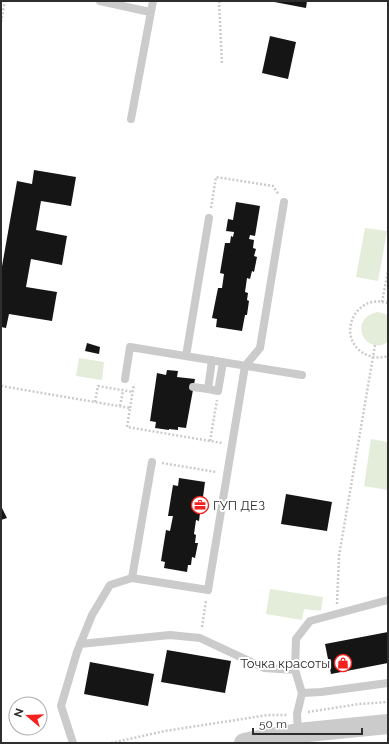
<svg xmlns="http://www.w3.org/2000/svg" width="389" height="744" viewBox="0 0 389 744" font-family="Raleway,sans-serif">
  <style>
    .green { fill: #e3edda }
    .building { fill: #151515 }
    .lines { fill: none; stroke-linecap: round; stroke-linejoin: round }
    .path { stroke: #cbcbcb; stroke-width: 2.5; stroke-dasharray: 2 2; stroke-linecap: butt }
    .service { stroke: #cbcbcb; stroke-width: 8 }
    .tertiary { stroke: #cbcbcb; stroke-width: 20 }
    .labels { text-anchor: middle; dominant-baseline: central; stroke-width: 4; stroke-linejoin: round; paint-order: stroke }
    .poi-label { font-size: 13px; fill: #2e2e2e; stroke: #fff; text-anchor: start }
  </style>
  <rect width="100%" height="100%" fill="#fff"/>
  <path class="green" d="M 365,228 L 387,231 L 378,281 L 356,277 Z
    M 377,312 L 382,313 L 388,315 L 388,342 C 365,357 347,319 377,312 Z
    M 79,358 L 104,362 L 102,380 L 76,376 Z
    M 371,439 L 388,442 L 388,490 L 364,486 Z
    M 270,589 L 323,597 L 321,611 L 304,609 L 302,620 L 266,614 Z"/>
  <path class="building" d="M 269,1 L 307,1 L 306,8 Z
    M 270,36 L 296,42 L 288,79 L 262,73 Z
    M 34,170 L 76,177 L 71,206 L 41,201 L 36,230 L 67,236 L 62,265 L 31,259 L 26,287 L 57,292 L 52,321 L 9,314 L 6,328 L 1,327 L 1,272 L 17,181 L 32,184 Z
    M 236,202 L 260,206 L 255,236 L 250,235 L 249,239 L 254,240 L 253,248 L 256,249 L 254,256 L 257,257 L 254,272 L 252,271 L 250,279 L 247,278 L 245,292 L 248,293 L 247,300 L 249,301 L 247,315 L 245,315 L 242,331 L 216,327 L 217,319 L 212,318 L 218,288 L 222,288 L 224,274 L 220,273 L 225,243 L 230,243 L 231,236 L 233,237 L 234,232 L 226,231 L 228,219 L 233,220 Z
    M 87,343 L 100,347 L 99,354 L 85,351 Z
    M 167,370 L 178,371 L 177,377 L 195,379 L 186,428 L 178,427 L 178,430 L 169,429 L 169,430 L 155,428 L 156,422 L 150,421 L 157,373 L 166,375 Z
    M 179,478 L 205,482 L 203,497 L 205,497 L 203,514 L 200,513 L 199,521 L 196,520 L 194,534 L 196,535 L 195,543 L 198,543 L 195,558 L 192,557 L 191,565 L 188,565 L 187,572 L 164,568 L 165,562 L 161,561 L 166,530 L 170,531 L 173,516 L 168,516 L 173,485 L 178,486 Z
    M 286,494 L 332,502 L 327,531 L 281,524 Z
    M 1,506 L 7,518 L 1,520 Z
    M 388,632 L 388,663 L 331,674 L 325,644 Z
    M 167,650 L 231,661 L 225,693 L 161,682 Z
    M 90,662 L 154,674 L 148,706 L 84,694 Z"/>
  <g class="lines">
    <path class="path" d="M 219,1 L 222,64
      M 1,22 L 5,1
      M 211,208 L 216,177 L 273,186 L 279,195
      M 382,302 L 388,271
      M 388,303 C 354,292 334,340 367,355 C 374,358 381,358 388,356
      M 1,386 L 130,408 L 127,427 L 222,443
      M 95,402 L 98,386 L 133,392
      M 120,406 L 123,391
      M 130,408 L 134,384
      M 210,441 L 217,400
      M 162,463 L 216,472
      M 337,604 L 339,556 L 375,345
      M 202,627 L 206,601
      M 308,712 L 359,704 L 388,702
      M 111,743 L 165,731 L 268,715 L 288,715"/>
    <path class="service" d="M 100,1 L 150,12
      M 131,119 L 153,1
      M 186,356 L 209,218
      M 125,379 L 130,347 L 302,375
      M 193,387 L 208,389 L 212,360
      M 208,389 L 218,391 L 223,362
      M 132,578 L 152,462
      M 80,644 L 170,635 L 200,638 L 264,668 L 295,670 L 302,693 L 321,692 L 388,683
      M 295,670 L 296,639 L 310,621 L 388,600
      M 298,733 L 297,714 L 302,693
      M 73,743 L 61,706 L 77,652 L 92,615 L 110,585 L 132,578 L 208,590 L 245,366 L 260,348 L 284,202"/>
    <path class="tertiary" d="M 244,743 L 298,733 L 388,724"/>
  </g>
  <defs>
    <g id="office-ring" transform="scale(0.9)"><circle r="9.5" fill="#fff" stroke="#f5211f" stroke-width="1.5"/><path d="M-6-3h4V-5.5h4V-3h4V5H-6ZM-1-4.5V-3h2v-1.5ZM-6 0V1H6V0Z" fill="#f5211f"/></g>
    <g id="shop-ring" transform="scale(0.9)"><circle r="9.5" fill="#fff" stroke="#f5211f" stroke-width="1.5"/><path d="M-5-2.5h2.3a2.7 3.5 0 0 1 5.4 0H5L5.5 6h-11ZM-1.5-2.5h3a1.5 2.3 0 0 0-3 0Z" fill="#f5211f"/></g>
  </defs>
  <g fill-rule="evenodd">
    <use href="#office-ring" x="200" y="505"/>
    <use href="#shop-ring" x="343" y="663"/>
  </g>
  <g class="labels">
    <g class="poi-label">
      <text x="213" y="505">ГУП ДЕЗ</text>
      <text x="330" y="663" text-anchor="end">Точка красоты</text>
    </g>
  </g>
  <rect width="389" height="744" fill="none" stroke="#2e2e2e" stroke-width="4"/>
  <g transform="translate(28 716) rotate(289)"><circle r="19" fill="#ffffff" stroke="#ababab"/>
  <path d="M0-3L7 15L0 10L-7 15Z" fill="#f5211f"/>
  <text y="-6" font-size="11" font-weight="bold" text-anchor="middle" fill="#2e2e2e">N</text>
  </g>
  <path d="M253 728v6h109v-6" fill="none" stroke="#2e2e2e" stroke-width="2"/>
  <text x="259" y="728" font-size="12" fill="#2e2e2e" stroke="#ffffff" stroke-width="3" paint-order="stroke">50 m</text>
</svg>
